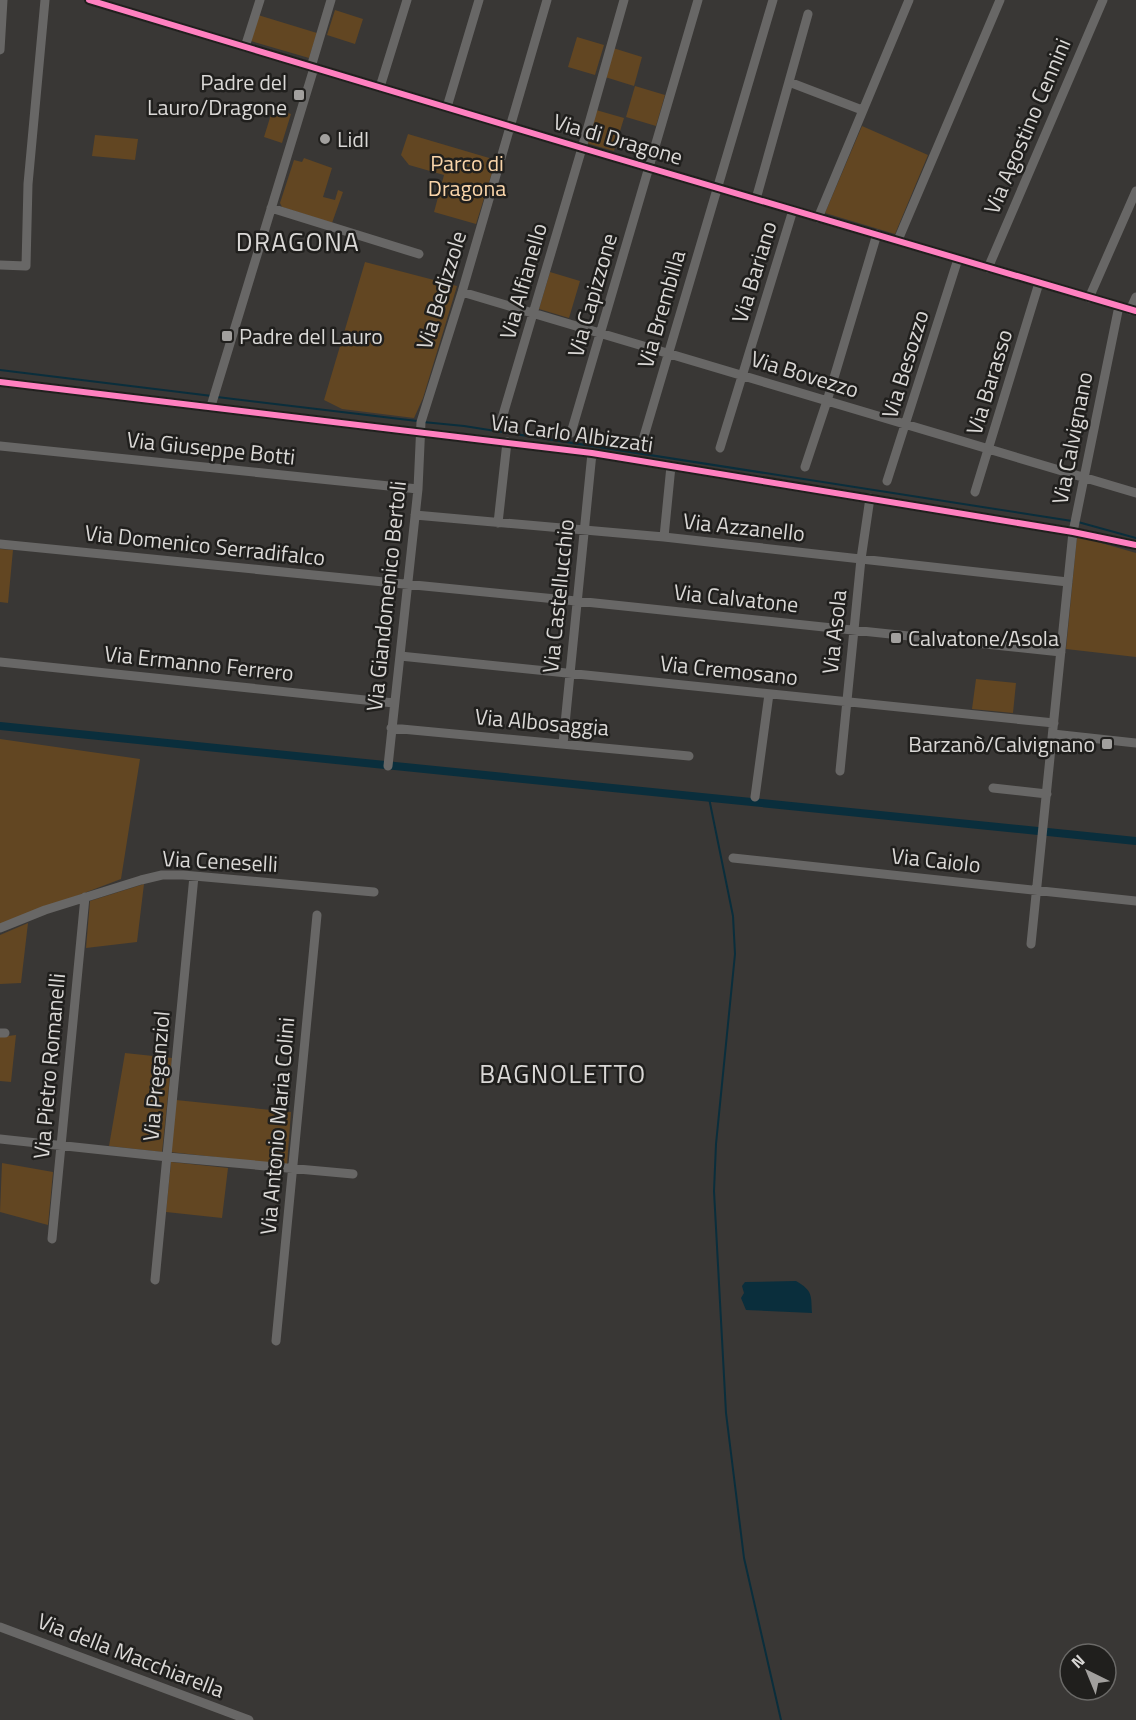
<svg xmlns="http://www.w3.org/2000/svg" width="1136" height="1720" viewBox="0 0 1136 1720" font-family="'Titillium Web',sans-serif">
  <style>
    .green { fill: #624622 }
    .water { fill: #0a2e3c }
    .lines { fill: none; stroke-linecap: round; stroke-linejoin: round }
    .stream { stroke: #0a2e3c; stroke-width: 2 }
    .canal { stroke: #0a2e3c; stroke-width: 8 }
    .minor { stroke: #686766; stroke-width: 9 }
    .cycleway-casing { stroke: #201f1d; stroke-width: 10 }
    .cycleway { stroke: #ff80c0; stroke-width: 6 }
    .poi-dot { fill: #a2a09e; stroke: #201f1d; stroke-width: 2 }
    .labels { text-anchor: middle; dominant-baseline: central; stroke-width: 5; stroke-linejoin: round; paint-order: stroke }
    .poi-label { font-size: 22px; fill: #dad8d6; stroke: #201f1d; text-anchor: start }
    .street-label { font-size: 22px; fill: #dad8d6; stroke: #201f1d }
    .park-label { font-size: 22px; fill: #fad5aa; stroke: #201f1d }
    .quarter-label { font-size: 26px; letter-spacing: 1.5px; fill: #dad8d6; stroke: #201f1d }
  </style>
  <rect width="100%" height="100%" fill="#393735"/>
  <path class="green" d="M 335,10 L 363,19 L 355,44 L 327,35 Z
    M 258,15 L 317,33 L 309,58 L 251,41 Z
    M 577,37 L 604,45 L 595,75 L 568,67 Z
    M 613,48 L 642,57 L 634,86 L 605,77 Z
    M 635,86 L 665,95 L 656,126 L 626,117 Z
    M 273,108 L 291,114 L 282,143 L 264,137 Z
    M 596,110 L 624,118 L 614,151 L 586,143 Z
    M 862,126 L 928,155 L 895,234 L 825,213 Z
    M 408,134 L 496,160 L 476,224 L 434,212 L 444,175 L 409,165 L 401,155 Z
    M 95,135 L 138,139 L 135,160 L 92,156 Z
    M 304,158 L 332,168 L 323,197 L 335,200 L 338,190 L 343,192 L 332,223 L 282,207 L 280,203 L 294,160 L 302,162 Z
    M 365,262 L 457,286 L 423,398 L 414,418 L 342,409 L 324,400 Z
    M 550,272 L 580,281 L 569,318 L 539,309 Z
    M 1077,536 L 1136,553 L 1136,657 L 1066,649 Z
    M 0,549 L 13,550 L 8,603 L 0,602 Z
    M 976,679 L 1016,683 L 1013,713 L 972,709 Z
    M 0,739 L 140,759 L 121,879 L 0,925 Z
    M 144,884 L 137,942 L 86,948 L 90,901 Z
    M 28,923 L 21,983 L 0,984 L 0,935 Z
    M 16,1035 L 11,1082 L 0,1081 L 0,1037 Z
    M 125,1053 L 172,1058 L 162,1152 L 109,1146 Z
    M 176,1100 L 291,1112 L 287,1165 L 170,1152 Z
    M 171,1162 L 228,1168 L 222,1218 L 166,1212 Z
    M 2,1163 L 53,1172 L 48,1225 L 0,1212 Z"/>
  <path class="water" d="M 796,1281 C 813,1291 811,1295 812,1313 L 746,1310 L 741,1298 L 744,1293 L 742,1286 L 745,1282 Z"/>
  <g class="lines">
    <path class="stream" d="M 0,370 L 212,396
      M 217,397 L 417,421
      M 423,422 L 464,426 L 1072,521
      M 1078,522 L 1136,538
      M 709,798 L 733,916 L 735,954 L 716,1144 L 714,1191 L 726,1413 L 744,1558 L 781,1720"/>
    <path class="canal" d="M 0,726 L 1136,841"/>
    <path class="minor" d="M 89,0 L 582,148 L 1136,311
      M 245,47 L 260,0
      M 0,50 L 3,0
      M 311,67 L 331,0
      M 789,82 L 862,110
      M 380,87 L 407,0
      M 447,107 L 479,0
      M 756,199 L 808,14
      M 271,208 L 419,254
      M 818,218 L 909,0
      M 898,240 L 1000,0
      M 0,265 L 26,266 L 28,184 L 45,0
      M 988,268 L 1103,0
      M 462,292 L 1136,493
      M 1089,298 L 1136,191
      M 1130,310 L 1136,297
      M 0,382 L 592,453 L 1073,532 L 1136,545
      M 211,406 L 314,68
      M 500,425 L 582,148 L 624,0
      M 571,433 L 698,0
      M 642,443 L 773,0
      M 0,446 L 418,489
      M 720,448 L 793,210
      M 805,467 L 827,401 L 877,234
      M 887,481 L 958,259
      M 975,492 L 1039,283
      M 415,515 L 664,537 L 1068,582
      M 498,523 L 507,442
      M 664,537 L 671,466
      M 0,544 L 576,601 L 1061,652
      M 400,656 L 1054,723
      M 0,662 L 394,703
      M 391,728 L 689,756
      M 1053,734 L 1136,743
      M 563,744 L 592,453
      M 388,766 L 418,489 L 421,422 L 462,292 L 547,0
      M 840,771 L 861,559 L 870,498
      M 993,788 L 1047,794
      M 755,797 L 769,694
      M 733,858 L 1136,901
      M 0,928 L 45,910 L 141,880 L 162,875 L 183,875 L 374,892
      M 1031,944 L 1073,532 L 1119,306
      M 0,1033 L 5,1033
      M 0,1139 L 168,1157 L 353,1174
      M 52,1239 L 85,897
      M 155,1280 L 194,876
      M 276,1341 L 317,915
      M 0,1627 L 249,1720"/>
    <g class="cycleway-casing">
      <path id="cycleway" d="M 89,0 L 582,148 L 1136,311
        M 0,382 L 592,453 L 1073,532 L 1136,545"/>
    </g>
    <use href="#cycleway" class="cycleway"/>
  </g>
  <g class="poi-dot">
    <rect x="293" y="89" width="12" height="12" rx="3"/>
    <circle cx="325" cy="139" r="6"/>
    <rect x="221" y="330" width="12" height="12" rx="3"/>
    <rect x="890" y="632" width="12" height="12" rx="3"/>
    <rect x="1101" y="738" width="12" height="12" rx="3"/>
  </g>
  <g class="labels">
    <g class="poi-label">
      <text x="287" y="82" text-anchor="end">Padre del<tspan x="287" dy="25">Lauro/Dragone</tspan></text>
      <text x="337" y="139">Lidl</text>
      <text x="239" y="336">Padre del Lauro</text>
      <text x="908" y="638">Calvatone/Asola</text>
      <text x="1095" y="744" text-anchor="end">Barzanò/Calvignano</text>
    </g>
    <g class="street-label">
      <text transform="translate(1027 126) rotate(-67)">Via Agostino Cennini</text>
      <text transform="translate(618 139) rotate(16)">Via di Dragone</text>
      <text transform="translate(754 272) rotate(-73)">Via Bariano</text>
      <text transform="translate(523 281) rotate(-74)">Via Alfianello</text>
      <text transform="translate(441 290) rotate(-73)">Via Bedizzole</text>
      <text transform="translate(592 295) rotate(-74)">Via Capizzone</text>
      <text transform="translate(661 309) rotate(-74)">Via Brembilla</text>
      <text transform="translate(905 364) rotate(-73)">Via Besozzo</text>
      <text transform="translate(805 374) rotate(17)">Via Bovezzo</text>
      <text transform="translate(989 382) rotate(-73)">Via Barasso</text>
      <text transform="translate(572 433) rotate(8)">Via Carlo Albizzati</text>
      <text transform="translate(1072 438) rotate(-79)">Via Calvignano</text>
      <text transform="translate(211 448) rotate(6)">Via Giuseppe Botti</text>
      <text transform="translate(744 527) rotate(6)">Via Azzanello</text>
      <text transform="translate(205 545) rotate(6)">Via Domenico Serradifalco</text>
      <text transform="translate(386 596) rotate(-84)">Via Giandomenico Bertoli</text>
      <text transform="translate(558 596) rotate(-84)">Via Castellucchio</text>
      <text transform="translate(736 598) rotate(6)">Via Calvatone</text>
      <text transform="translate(834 632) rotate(-84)">Via Asola</text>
      <text transform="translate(199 663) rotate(6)">Via Ermanno Ferrero</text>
      <text transform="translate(729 670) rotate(6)">Via Cremosano</text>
      <text transform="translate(542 722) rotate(5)">Via Albosaggia</text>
      <text transform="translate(936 860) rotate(6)">Via Caiolo</text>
      <text transform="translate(220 861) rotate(3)">Via Ceneselli</text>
      <text transform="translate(49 1066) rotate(-85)">Via Pietro Romanelli</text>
      <text transform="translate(156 1076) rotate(-85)">Via Preganziol</text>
      <text transform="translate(277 1126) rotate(-85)">Via Antonio Maria Colini</text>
      <text transform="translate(131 1655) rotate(21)">Via della Macchiarella</text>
    </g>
    <g class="park-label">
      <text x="467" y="163">Parco di<tspan x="467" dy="25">Dragona</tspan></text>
    </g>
    <g class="quarter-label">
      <text x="298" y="241">DRAGONA</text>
      <text x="563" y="1073">BAGNOLETTO</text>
    </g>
  </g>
  <g transform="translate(1088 1672) rotate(317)"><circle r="28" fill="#201f1d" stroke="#6a6967" stroke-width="1.5"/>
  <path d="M0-4.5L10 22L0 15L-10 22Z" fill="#a2a09e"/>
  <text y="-9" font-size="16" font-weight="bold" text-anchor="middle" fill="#dad8d6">N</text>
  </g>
</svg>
